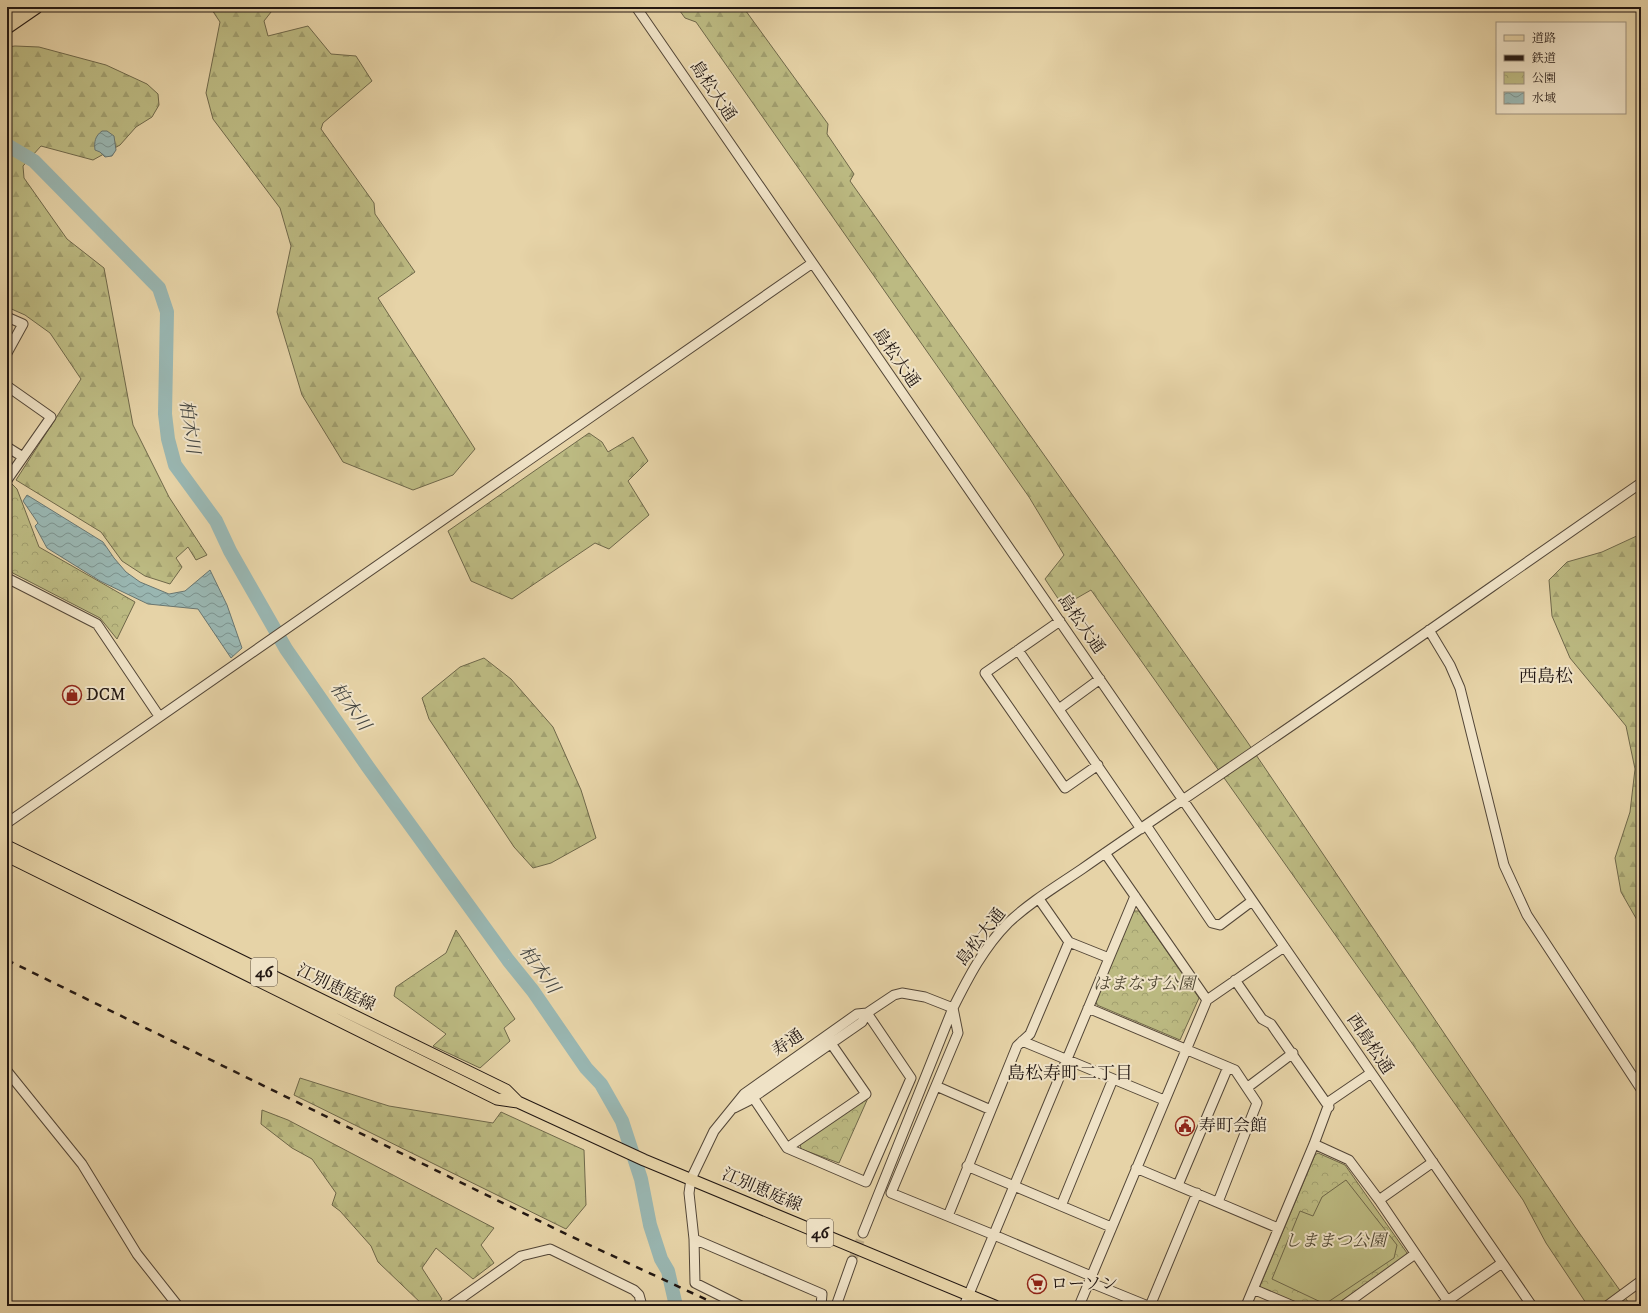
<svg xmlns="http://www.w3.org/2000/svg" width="1648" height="1313" viewBox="0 0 1648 1313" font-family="'IM FELL DW Pica','Noto Serif JP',serif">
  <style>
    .forest { fill: url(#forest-firs); stroke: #6f684a }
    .park { fill: url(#park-crowns); stroke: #6f684a }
    .garden { fill: #bcba82; stroke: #6f684a }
    .water { fill: url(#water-waves); stroke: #697671 }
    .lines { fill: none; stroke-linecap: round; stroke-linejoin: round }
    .river { stroke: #99b6b1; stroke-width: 14 }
    .minor-tunnel { stroke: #bfad89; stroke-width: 9; stroke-dasharray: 9 4.5; stroke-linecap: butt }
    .minor-casing { stroke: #534637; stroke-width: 11 }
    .major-casing { stroke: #221712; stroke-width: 13 }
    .highway-casing { stroke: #221712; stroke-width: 15 }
    .minor { stroke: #efe2c6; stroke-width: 9 }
    .major { stroke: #e6d3a7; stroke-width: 11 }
    .highway { stroke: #e6d3a7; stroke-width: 13 }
    .rail { stroke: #221712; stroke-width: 2.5; stroke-dasharray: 7 7; stroke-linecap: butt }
    .labels { text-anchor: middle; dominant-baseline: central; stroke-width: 4; stroke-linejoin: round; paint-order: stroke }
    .shield { fill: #efe2c6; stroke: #605448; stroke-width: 1 }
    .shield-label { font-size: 16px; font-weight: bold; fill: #221712 }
    .street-label { font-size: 17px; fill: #221712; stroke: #efe2c6 }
    .poi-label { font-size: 17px; fill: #221712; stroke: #efe2c6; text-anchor: start }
    .park-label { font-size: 17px; font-style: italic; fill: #504834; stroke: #efe2c6 }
    .water-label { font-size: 18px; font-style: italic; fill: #464742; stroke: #efe2c6 }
    .neighbourhood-label { font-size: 18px; fill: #221712; stroke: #efe2c6 }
  </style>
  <defs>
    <pattern id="forest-firs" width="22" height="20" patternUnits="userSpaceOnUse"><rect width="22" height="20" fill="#bcba82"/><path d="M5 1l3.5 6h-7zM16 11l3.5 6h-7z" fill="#a19f6f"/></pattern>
    <pattern id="park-crowns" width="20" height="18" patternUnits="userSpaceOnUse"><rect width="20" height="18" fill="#bcba82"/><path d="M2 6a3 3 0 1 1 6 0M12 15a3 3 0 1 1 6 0" fill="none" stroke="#a19f6f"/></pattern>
    <pattern id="water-waves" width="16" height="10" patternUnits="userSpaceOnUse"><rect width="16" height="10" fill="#99b6b1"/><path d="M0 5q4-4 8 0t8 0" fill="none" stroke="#7c938f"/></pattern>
  </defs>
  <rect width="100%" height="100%" fill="#e6d3a7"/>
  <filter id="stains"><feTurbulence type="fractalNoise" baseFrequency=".005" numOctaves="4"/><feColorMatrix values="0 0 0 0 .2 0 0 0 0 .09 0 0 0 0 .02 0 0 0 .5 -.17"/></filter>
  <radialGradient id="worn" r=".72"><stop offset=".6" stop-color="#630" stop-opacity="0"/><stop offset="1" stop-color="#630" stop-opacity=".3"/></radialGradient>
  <path class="forest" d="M 210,7 L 275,7 L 264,21 L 268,36 L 308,26 L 331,54 L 356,56 L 372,81 L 323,123 L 321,129 L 374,203 L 375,214 L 415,272 L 378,298 L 475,449 L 453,475 L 413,490 L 343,462 L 302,395 L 277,312 L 291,246 L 280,208 L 213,119 L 206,93 L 220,22 Z
    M 677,7 L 743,7 L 828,124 L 827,134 L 854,174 L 850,181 L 1246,740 L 1575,1227 L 1631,1306 L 1588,1306 L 1546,1243 L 1523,1200 L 1091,590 L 1063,606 L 1045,579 L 1064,555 L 1029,497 L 696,22 L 685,18 Z
    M 15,46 L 39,47 L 106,65 L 147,84 L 158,94 L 159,105 L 152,117 L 136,127 L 120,145 L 93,160 L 41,146 L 23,166 L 24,178 L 67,239 L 104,268 L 133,425 L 169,497 L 207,555 L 196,560 L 188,547 L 176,558 L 182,567 L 170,584 L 145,576 L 122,561 L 101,532 L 16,480 L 81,379 L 50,333 L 25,315 L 7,307 L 7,47 Z
    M 589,433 L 602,442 L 608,452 L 633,437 L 648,461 L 628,481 L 649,515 L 609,549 L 595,543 L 512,599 L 471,581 L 448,531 Z
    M 1641,534 L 1641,927 L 1621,892 L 1615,858 L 1630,812 L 1635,769 L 1626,726 L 1570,658 L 1552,616 L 1549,580 L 1567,562 L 1602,552 Z
    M 484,658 L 511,679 L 553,727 L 581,790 L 596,838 L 551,863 L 533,868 L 514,847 L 429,719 L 422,698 L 460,667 Z
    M 456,930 L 515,1019 L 504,1028 L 510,1041 L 480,1068 L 433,1046 L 446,1034 L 394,996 L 396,987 L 446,953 Z
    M 300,1078 L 389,1106 L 493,1123 L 501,1112 L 584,1150 L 586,1205 L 566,1229 L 294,1095 Z
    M 262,1110 L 288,1120 L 494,1228 L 481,1245 L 494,1263 L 473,1279 L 436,1248 L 422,1268 L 442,1299 L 435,1306 L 424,1306 L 378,1262 L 371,1246 L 340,1211 L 332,1205 L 336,1193 L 312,1159 L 292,1148 L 261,1124 Z"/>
  <path class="park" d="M 12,484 L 17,489 L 39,547 L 135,602 L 117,639 L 100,618 L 7,570 L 7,491 Z
    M 1133,911 L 1139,911 L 1199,998 L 1180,1040 L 1097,1005 L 1096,1002 Z
    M 868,1098 L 839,1163 L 801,1149 L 800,1143 Z
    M 1318,1153 L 1345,1165 L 1407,1253 L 1405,1257 L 1334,1306 L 1303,1306 L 1262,1289 L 1260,1286 L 1315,1155 Z"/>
  <path class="garden" d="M 1346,1180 L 1397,1245 L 1394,1258 L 1325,1304 L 1272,1279 L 1300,1211 L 1313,1216 L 1322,1197 Z"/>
  <path class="water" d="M 102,131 L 107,131 L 114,136 L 116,150 L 112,156 L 105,157 L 100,152 L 95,150 C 94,142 95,136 102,131 Z
    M 27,495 L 103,542 L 114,558 L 126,572 L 140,582 L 169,594 L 185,591 L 210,570 L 227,605 L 242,648 L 231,658 L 198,609 L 148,604 L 100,581 L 47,548 L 35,526 L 38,523 L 23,501 Z"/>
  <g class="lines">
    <path class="river" d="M 7,145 L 34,161 L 159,288 L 167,312 L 165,414 L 168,439 L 175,465 L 216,521 L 230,551 L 286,649 L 368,767 L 508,960 L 533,991 L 586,1068 L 601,1084 L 622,1121 L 641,1179 L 650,1225 L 661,1259 L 668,1271 L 676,1306"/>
    <path class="minor-tunnel" d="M 852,1261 L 863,1233"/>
    <g class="minor-casing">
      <path id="minor" d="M 636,7 L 1532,1306
        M 7,317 L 23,324 L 7,353
        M 7,386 L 51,417 L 7,480
        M 7,447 L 23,457
        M 7,578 L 97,624 L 159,716
        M 1060,621 L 985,673 L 1065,788 L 1098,765
        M 1429,630 L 1450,665 L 1460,688 L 1504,865 L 1527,915 L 1641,1089
        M 1018,650 L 1141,829
        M 1059,709 L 1100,679
        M 7,823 L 811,264
        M 1146,825 L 1212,923 L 1220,925 L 1252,901
        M 1105,853 L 1207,1000
        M 1069,942 L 1109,958
        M 1235,980 L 1262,1019 L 1271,1024 L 1329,1107
        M 1088,1008 L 1235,1070 L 1257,1103 L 1218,1202
        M 1022,1041 L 1164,1100
        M 7,1071 L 82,1164 L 137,1254 L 178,1306
        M 936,1086 L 991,1110
        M 1248,1087 L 1293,1053
        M 750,1093 L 787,1148 L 866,1182 L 911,1078 L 867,1013
        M 734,1108 L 748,1101 L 862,1022 L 867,1013 L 894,995 L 902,993 L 925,997 L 953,1008 L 958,1033 L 891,1193 L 994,1235 L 1091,1276
        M 1314,1144 L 1349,1160 L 1379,1200 L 1451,1306
        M 787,1148 L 866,1094 L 828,1039
        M 967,1166 L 1111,1227
        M 1136,1168 L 1278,1228
        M 1178,1185 L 1228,1067
        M 1379,1200 L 1433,1162
        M 1061,1206 L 1113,1079
        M 948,1216 L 1017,1046 L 1030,1034 L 1069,942 L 1039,899
        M 863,1233 L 953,1008 C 968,978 984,947 1008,923 C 1030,902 1057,886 1082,869 C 1132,834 1183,800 1234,765 C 1371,672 1505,577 1641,483
        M 694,1239 L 822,1294 L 821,1306
        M 1089,1282 L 1148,1306
        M 1253,1289 L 1293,1306
        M 450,1306 L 521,1256 L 550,1249 L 634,1290 L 639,1295 L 642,1306
        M 741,1306 L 695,1283 L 694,1239 L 689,1193 L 691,1179 L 714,1131 L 744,1094 L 857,1014 L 867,1013
        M 836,1306 L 852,1261
        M 964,1306 L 1135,896
        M 1079,1306 L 1207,1000 L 1284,947
        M 1150,1306 L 1197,1193
        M 1246,1306 L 1314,1144 L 1330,1101 L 1371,1073
        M 1343,1306 L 1415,1254
        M 1440,1306 L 1502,1263
        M 1607,1306 L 1641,1281"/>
    </g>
    <g class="major-casing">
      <path id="major" d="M 7,846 L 506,1090 L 518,1102
        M 7,856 L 497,1099 L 518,1102 L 644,1160 L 995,1306"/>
    </g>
    <g class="highway-casing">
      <path id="highway" d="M 7,13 L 15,7
        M 7,27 L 36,7"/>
    </g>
    <use href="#minor" class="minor"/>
    <use href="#major" class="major"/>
    <use href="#highway" class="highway"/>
    <path class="rail" d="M 7,960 L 568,1235 L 720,1306"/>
  </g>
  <defs>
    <g id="shop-ring" transform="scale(1)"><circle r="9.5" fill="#efe2c6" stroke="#8f2418" stroke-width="1.5"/><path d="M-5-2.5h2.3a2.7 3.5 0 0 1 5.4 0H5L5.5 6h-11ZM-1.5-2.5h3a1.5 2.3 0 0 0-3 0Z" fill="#8f2418"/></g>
    <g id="civic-ring" transform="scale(1)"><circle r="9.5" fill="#efe2c6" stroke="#8f2418" stroke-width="1.5"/><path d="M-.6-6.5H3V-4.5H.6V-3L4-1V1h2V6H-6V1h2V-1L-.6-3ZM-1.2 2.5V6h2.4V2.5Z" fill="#8f2418"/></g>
    <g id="supermarket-ring" transform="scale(1)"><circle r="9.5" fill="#efe2c6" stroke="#8f2418" stroke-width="1.5"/><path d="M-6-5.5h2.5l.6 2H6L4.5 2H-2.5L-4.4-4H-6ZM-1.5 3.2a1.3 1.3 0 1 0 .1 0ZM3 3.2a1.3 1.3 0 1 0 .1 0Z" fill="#8f2418"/></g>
  </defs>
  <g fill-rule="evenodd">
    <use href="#shop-ring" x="72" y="695"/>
    <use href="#civic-ring" x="1185" y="1126"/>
    <use href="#supermarket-ring" x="1037" y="1284"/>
  </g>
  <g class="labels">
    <g class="shield">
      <rect x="251" y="958" width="26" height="28" rx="3"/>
      <rect x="807" y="1219" width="26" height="28" rx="3"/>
    </g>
    <g class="shield-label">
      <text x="264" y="972">46</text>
      <text x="820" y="1233">46</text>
    </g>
    <g class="street-label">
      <text transform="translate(713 91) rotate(56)">島松大通</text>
      <text transform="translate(896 358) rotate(55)">島松大通</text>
      <text transform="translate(1081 624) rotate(55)">島松大通</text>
      <text transform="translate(981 937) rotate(-52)">島松大通</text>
      <text transform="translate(336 988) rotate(26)">江別恵庭線</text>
      <text transform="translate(788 1043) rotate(-35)">寿通</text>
      <text transform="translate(1370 1044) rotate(56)">西島松通</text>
      <text transform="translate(762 1190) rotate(23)">江別恵庭線</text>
    </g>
    <g class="poi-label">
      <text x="86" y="695">DCM</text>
      <text x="1199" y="1126">寿町会館</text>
      <text x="1051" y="1284">ローソン</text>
    </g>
    <g class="park-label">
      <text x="1144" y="984">はまなす公園</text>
      <text x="1335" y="1241">しままつ公園</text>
    </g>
    <g class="water-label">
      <text transform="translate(189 427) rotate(82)">柏木川</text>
      <text transform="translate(350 707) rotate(54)">柏木川</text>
      <text transform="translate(539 970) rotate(54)">柏木川</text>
    </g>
    <g class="neighbourhood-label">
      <text x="1546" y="677">西島松</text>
      <text x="1070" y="1074">島松寿町二丁目</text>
    </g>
  </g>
  <rect width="1648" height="1313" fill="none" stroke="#e6d3a7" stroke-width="24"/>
  <rect x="8" y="8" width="1632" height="1297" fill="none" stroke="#221712" stroke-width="2"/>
  <rect x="12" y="12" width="1624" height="1289" fill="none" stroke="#221712"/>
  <rect x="1496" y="22" width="130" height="92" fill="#efe2c6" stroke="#9d917e"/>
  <rect x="1504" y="35" width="20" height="6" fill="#e6d3a7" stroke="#9d917e"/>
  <text x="1532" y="42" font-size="12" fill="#221712">道路</text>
  <rect x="1504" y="55" width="20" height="6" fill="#221712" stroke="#9d917e"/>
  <text x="1532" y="62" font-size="12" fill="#221712">鉄道</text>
  <rect x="1504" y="72" width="20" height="12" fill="url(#park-crowns)" stroke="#9d917e"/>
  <text x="1532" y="82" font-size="12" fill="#221712">公園</text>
  <rect x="1504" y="92" width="20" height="12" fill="url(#water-waves)" stroke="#9d917e"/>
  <text x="1532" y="102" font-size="12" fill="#221712">水域</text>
  <rect width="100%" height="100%" filter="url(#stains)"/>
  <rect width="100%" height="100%" fill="url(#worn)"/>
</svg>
